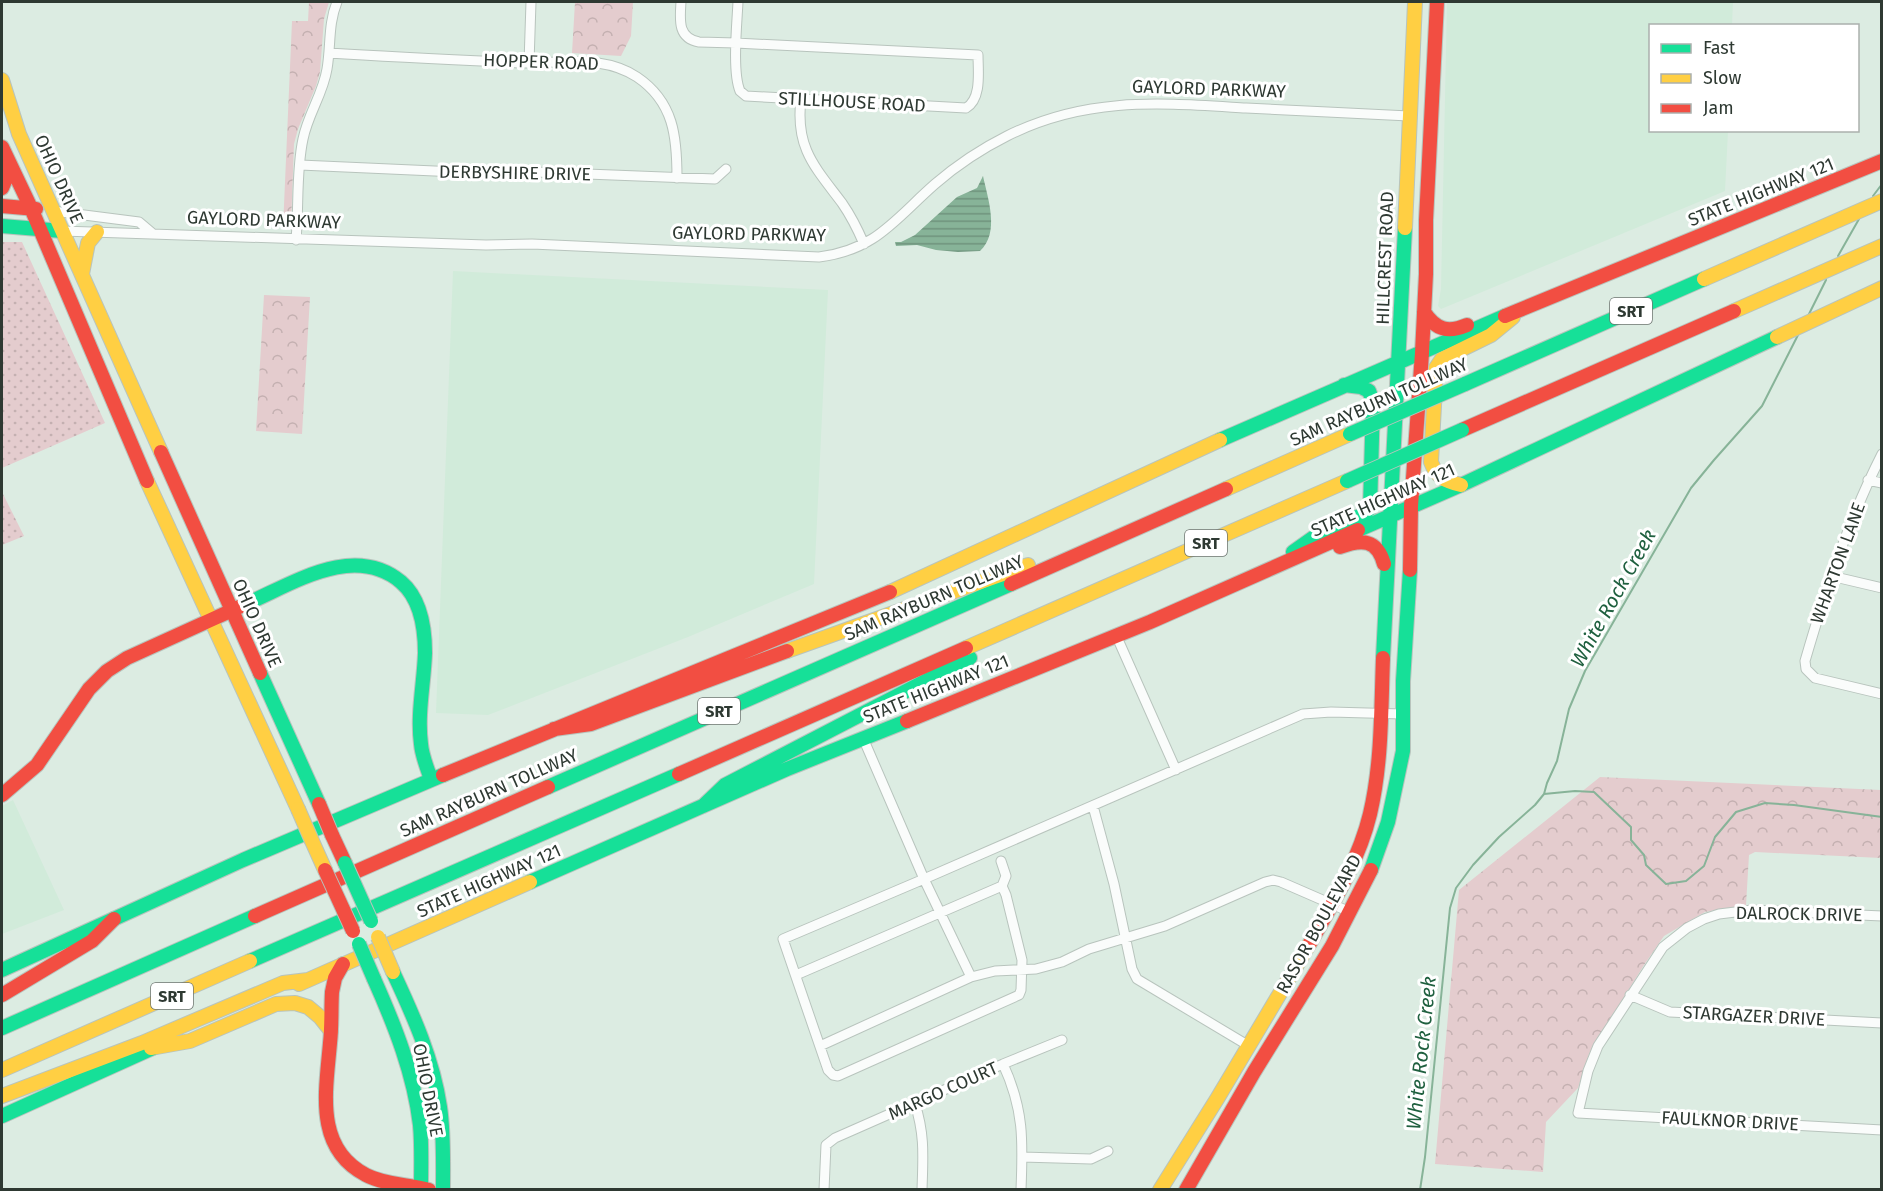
<svg xmlns="http://www.w3.org/2000/svg" width="1883" height="1191" viewBox="0 0 1883 1191" font-family="'Fira Sans',sans-serif">
  <style>
    .built { fill: #d1ebda }
    .grass { fill: url(#grass-dots) }
    .park { fill: url(#park-crowns) }
    .water { fill: url(#water-rules) }
    .lines { fill: none; stroke-linecap: round; stroke-linejoin: round }
    .stream { stroke: #87b398; stroke-width: 2 }
    .street-casing { stroke: #b8c4bd; stroke-width: 11 }
    .fast-casing { stroke: #b8c4bd; stroke-width: 16 }
    .slow-casing { stroke: #b8c4bd; stroke-width: 16 }
    .jam-casing { stroke: #b8c4bd; stroke-width: 16 }
    .street { stroke: #fafcfb; stroke-width: 9 }
    .fast { stroke: #16e098; stroke-width: 14 }
    .slow { stroke: #ffcf43; stroke-width: 14 }
    .jam { stroke: #f24e42; stroke-width: 14 }
    .fast-bridge-casing { stroke: #b8c4bd; stroke-width: 16; stroke-linecap: butt }
    .slow-bridge-casing { stroke: #b8c4bd; stroke-width: 16; stroke-linecap: butt }
    .jam-bridge-casing { stroke: #b8c4bd; stroke-width: 16; stroke-linecap: butt }
    .fast-bridge { stroke: #16e098; stroke-width: 14 }
    .slow-bridge { stroke: #ffcf43; stroke-width: 14 }
    .jam-bridge { stroke: #f24e42; stroke-width: 14 }
    .labels { text-anchor: middle; dominant-baseline: central; stroke-width: 6; stroke-linejoin: round; paint-order: stroke }
    .shield { fill: #fff; stroke: #6d7470; stroke-width: 1.5 }
    .shield-label { font-size: 16px; font-weight: bold; fill: #2e3932 }
    .street-label { font-size: 18px; fill: #2e3932; stroke: #fff }
    .water-label { font-size: 20px; font-style: italic; fill: #1f603f; stroke: #fff }
  </style>
  <defs>
    <pattern id="grass-dots" width="8" height="8" patternUnits="userSpaceOnUse" patternTransform="scale(1.5)"><rect width="8" height="8" fill="#e4ccce"/><path d="M2 2h.1M6 6h.1" fill="none" stroke="#c4b0b1" stroke-width="1.8" stroke-linecap="round"/></pattern>
    <pattern id="park-crowns" width="20" height="18" patternUnits="userSpaceOnUse" patternTransform="scale(1.5)"><rect width="20" height="18" fill="#e4ccce"/><path d="M2 6a3 3 0 1 1 6 0M12 15a3 3 0 1 1 6 0" fill="none" stroke="#c4b0b1"/></pattern>
    <pattern id="water-rules" width="6" height="5" patternUnits="userSpaceOnUse" patternTransform="scale(1.5)"><rect width="6" height="5" fill="#87b398"/><path d="M0 2.5h6" fill="none" stroke="#6f937d"/></pattern>
  </defs>
  <rect width="100%" height="100%" fill="#dcece2"/>
  <path class="built" d="M 1447,2 L 1733,2 L 1732,25 L 1650,26 L 1650,130 L 1728,131 L 1725,191 L 1441,309 L 1438,306 L 1441,289 Z
    M 453,271 L 828,290 L 814,584 L 688,637 L 488,715 L 436,713 Z
    M 13,800 L 64,910 L 2,934 L 2,806 Z"/>
  <path class="grass" d="M 2,242 L 22,242 L 105,423 L 2,468 Z
    M 2,492 L 24,536 L 2,545 Z"/>
  <path class="park" d="M 309,2 L 329,2 L 324,19 L 320,72 L 316,86 L 298,129 L 294,144 L 291,225 L 289,228 L 283,228 L 292,21 L 308,21 Z
    M 575,2 L 633,2 L 631,36 L 621,56 L 572,53 Z
    M 264,295 L 310,297 L 302,434 L 256,431 Z
    M 1600,777 L 1881,790 L 1881,858 L 1755,852 L 1749,855 L 1746,905 L 1705,912 L 1664,936 L 1644,965 L 1589,1054 L 1578,1088 L 1546,1122 L 1543,1172 L 1435,1164 L 1459,890 Z"/>
  <path class="water" d="M 983,176 C 988,199 1000,233 980,251 L 958,252 L 936,250 L 917,245 L 896,246 L 895,242 L 901,242 L 915,235 L 957,197 L 977,188 Z"/>
  <g class="lines">
    <path class="stream" d="M 1873,196 L 1882,184
      M 1838,256 L 1859,219
      M 1807,318 L 1826,280
      M 1544,794 L 1575,791 L 1594,792 L 1631,827 L 1631,840 L 1644,855 L 1646,865 L 1666,884 L 1686,881 L 1704,866 L 1715,837 L 1736,812 L 1765,803 L 1794,805 L 1882,817
      M 1420,1190 L 1425,1157 L 1450,908 L 1456,888 L 1473,865 L 1499,837 L 1535,805 L 1544,794 L 1547,783 L 1557,761 L 1569,709 L 1585,671 L 1691,488 L 1714,460 L 1762,406 L 1799,333"/>
    <g class="street-casing">
      <path id="street" d="M 681,2 C 680,19 677,38 699,42 L 736,43 L 978,55 C 978,71 982,99 966,108 L 746,96 L 740,91 C 732,72 737,23 738,2
        M 329,53 C 393,57 457,60 521,63 C 546,64 573,59 598,63 C 612,65 625,69 637,77 C 674,102 677,137 677,178
        M 529,63 L 531,2
        M 801,99 C 795,148 815,167 842,203 C 851,216 858,230 864,244
        M 300,165 L 457,172 L 510,171 L 715,179 L 726,169
        M 53,211 L 139,222 L 152,233
        M 62,231 L 486,245 L 532,244 L 819,257 C 876,250 895,219 935,184 C 957,165 981,149 1007,136 C 1087,96 1160,103 1246,108 C 1300,111 1355,113 1409,116
        M 296,240 C 299,206 296,171 303,139 C 308,114 323,94 327,69 C 331,46 328,24 337,2
        M 1882,454 C 1848,521 1826,589 1805,661 L 1806,669 L 1815,678 L 1882,694
        M 1868,480 L 1882,483
        M 1831,576 L 1882,588
        M 1116,635 L 1176,770
        M 863,738 L 924,879 L 1303,714 L 1331,712 L 1403,714
        M 1093,806 L 1114,884 L 1132,969 L 1137,979 L 1249,1046
        M 1882,916 L 1752,910 L 1719,914 L 1704,919 L 1687,928 L 1663,947 L 1598,1046 L 1588,1071 L 1578,1113 L 1882,1130
        M 796,975 L 1002,886
        M 971,977 L 995,971 L 1036,969 L 1062,962 L 1089,949 L 1165,926 L 1265,882 L 1273,880 L 1281,882 L 1350,912
        M 1630,995 L 1670,1012 L 1882,1023
        M 820,1046 L 971,977 L 924,879 L 783,939 L 828,1070 L 833,1075 L 838,1076 L 1019,995 L 1021,990 L 1022,960 L 1006,895 L 1002,886 L 1006,876 L 1001,861
        M 1003,1064 C 1024,1109 1023,1141 1021,1190
        M 915,1104 C 925,1135 923,1157 922,1190
        M 1022,1157 L 1091,1159 L 1108,1151
        M 824,1190 L 826,1145 L 835,1138 L 1003,1064 L 1062,1040"/>
    </g>
    <g class="fast-casing">
      <path id="fast" d="M 2,226 L 62,231
        M 1465,384 L 1704,279
        M 1220,440 L 1505,316
        M 1358,530 L 1461,485 L 1777,337
        M 1293,552 L 1317,535 L 1364,514 L 1370,508 L 1373,402 L 1369,391 L 1361,387 L 1344,385
        M 248,603 C 294,583 354,543 401,582 C 421,599 425,628 425,653 C 424,683 417,714 421,744 C 422,756 427,768 431,779
        M 1383,658 L 1405,228
        M 260,673 L 319,804
        M 548,787 L 1011,584
        M 703,806 L 725,785 L 970,658
        M 1371,870 L 1388,822 L 1403,751 L 1403,681 L 1410,570
        M 530,882 L 787,769 L 907,721
        M 250,961 L 679,774
        M 2,970 L 243,860 L 443,775
        M 393,972 C 413,1015 433,1059 440,1107 C 444,1134 443,1162 443,1190
        M 374,979 C 395,1026 414,1074 420,1125 C 422,1146 421,1168 421,1190
        M 2,1028 L 255,916
        M 2,1116 L 155,1047"/>
    </g>
    <g class="slow-casing">
      <path id="slow" d="M 2,80 L 19,134 L 161,452
        M 1405,228 L 1415,2
        M 82,274 L 88,243 L 97,232
        M 1704,279 L 1882,201
        M 1734,311 L 1882,246
        M 1777,337 L 1882,288
        M 147,481 L 298,809
        M 1461,485 C 1445,481 1437,478 1431,462 L 1436,368 L 1442,359 L 1491,335 L 1513,317
        M 1226,489 L 1350,434
        M 890,592 L 1220,440
        M 966,648 L 1347,481
        M 787,651 L 1028,565
        M 312,841 L 325,870
        M 299,984 L 530,882
        M 151,1048 L 190,1041 L 276,1004 L 295,1003 L 308,1007 L 320,1017 L 331,1031
        M 2,1070 L 250,961
        M 2,1096 L 142,1043 L 283,983 L 308,980
        M 1160,1190 L 1217,1099 L 1310,943"/>
    </g>
    <g class="jam-casing">
      <path id="jam" d="M 2,147 L 31,208 L 147,481
        M 2,188 L 5,181 L 7,160
        M 2,206 L 36,209
        M 1424,312 C 1436,330 1448,333 1467,325
        M 1505,316 L 1882,161
        M 1462,430 L 1734,311
        M 161,452 L 260,673
        M 1340,547 C 1362,539 1377,539 1384,564
        M 1410,570 L 1411,506 L 1422,353 L 1426,274 L 1426,220 L 1437,2
        M 1011,584 L 1226,489
        M 907,721 L 1150,622 L 1358,530
        M 554,729 L 591,724 L 787,651
        M 679,774 L 966,648
        M 443,775 L 890,592
        M 2,795 L 37,765 L 89,689 L 107,671 L 127,658 L 248,603
        M 332,835 L 345,863
        M 255,916 L 548,787
        M 1310,943 C 1333,903 1359,860 1370,814 C 1382,763 1381,710 1383,658
        M 343,964 L 335,978 L 332,992 C 331,1009 332,1026 330,1043 C 326,1091 314,1148 366,1175 C 385,1185 408,1184 429,1190
        M 2,995 L 92,941 L 114,919
        M 1186,1190 L 1254,1072 L 1332,946 L 1371,870"/>
    </g>
    <use href="#street" class="street"/>
    <use href="#fast" class="fast"/>
    <use href="#slow" class="slow"/>
    <use href="#jam" class="jam"/>
    <g class="fast-bridge-casing">
      <path id="fast-bridge" d="M 1350,434 L 1465,384
        M 1347,481 L 1462,430
        M 345,863 L 371,921
        M 359,944 L 374,979"/>
    </g>
    <g class="slow-bridge-casing">
      <path id="slow-bridge" d="M 298,809 L 312,841
        M 378,937 L 393,972"/>
    </g>
    <g class="jam-bridge-casing">
      <path id="jam-bridge" d="M 319,804 L 332,835
        M 325,870 L 353,931"/>
    </g>
    <use href="#fast-bridge" class="fast-bridge"/>
    <use href="#slow-bridge" class="slow-bridge"/>
    <use href="#jam-bridge" class="jam-bridge"/>
  </g>
  <g class="labels">
    <g class="shield">
      <rect x="1610" y="298" width="42" height="26" rx="4.5"/>
      <rect x="1185" y="530" width="42" height="26" rx="4.5"/>
      <rect x="698" y="698" width="42" height="26" rx="4.5"/>
      <rect x="151" y="983" width="42" height="26" rx="4.5"/>
    </g>
    <g class="shield-label">
      <text x="1631" y="311">SRT</text>
      <text x="1206" y="543">SRT</text>
      <text x="719" y="711">SRT</text>
      <text x="172" y="996">SRT</text>
    </g>
    <g class="street-label">
      <text transform="translate(541 62) rotate(2)">HOPPER ROAD</text>
      <text transform="translate(1209 89) rotate(2)">GAYLORD PARKWAY</text>
      <text transform="translate(852 102) rotate(3)">STILLHOUSE ROAD</text>
      <text transform="translate(515 173) rotate(1)">DERBYSHIRE DRIVE</text>
      <text transform="translate(59 179) rotate(66)">OHIO DRIVE</text>
      <text transform="translate(1761 192) rotate(-22)">STATE HIGHWAY 121</text>
      <text transform="translate(264 220) rotate(2)">GAYLORD PARKWAY</text>
      <text transform="translate(749 234) rotate(1)">GAYLORD PARKWAY</text>
      <text transform="translate(1385 258) rotate(-88)">HILLCREST ROAD</text>
      <text transform="translate(1379 402) rotate(-24)">SAM RAYBURN TOLLWAY</text>
      <text transform="translate(1383 500) rotate(-24)">STATE HIGHWAY 121</text>
      <text transform="translate(1838 563) rotate(-70)">WHARTON LANE</text>
      <text transform="translate(934 598) rotate(-23)">SAM RAYBURN TOLLWAY</text>
      <text transform="translate(257 623) rotate(66)">OHIO DRIVE</text>
      <text transform="translate(936 689) rotate(-22)">STATE HIGHWAY 121</text>
      <text transform="translate(489 793) rotate(-24)">SAM RAYBURN TOLLWAY</text>
      <text transform="translate(489 881) rotate(-24)">STATE HIGHWAY 121</text>
      <text transform="translate(1799 914) rotate(1)">DALROCK DRIVE</text>
      <text transform="translate(1319 924) rotate(-61)">RASOR BOULEVARD</text>
      <text transform="translate(1754 1016) rotate(3)">STARGAZER DRIVE</text>
      <text transform="translate(428 1090) rotate(79)">OHIO DRIVE</text>
      <text transform="translate(943 1091) rotate(-24)">MARGO COURT</text>
      <text transform="translate(1730 1121) rotate(3)">FAULKNOR DRIVE</text>
    </g>
    <g class="water-label">
      <text transform="translate(1613 598) rotate(-61)">White Rock Creek</text>
      <text transform="translate(1421 1053) rotate(-84)">White Rock Creek</text>
    </g>
  </g>
  <rect width="1883" height="1191" fill="none" stroke="#2e3932" stroke-width="6"/>
  <rect x="1649" y="24" width="210" height="108" fill="#ffffff" stroke="#abb0ad" stroke-width="1.5"/>
  <rect x="1661" y="44" width="30" height="9" fill="#16e098" stroke="#abb0ad" stroke-width="1.5"/>
  <text x="1703" y="54" font-size="18" fill="#2e3932">Fast</text>
  <rect x="1661" y="74" width="30" height="9" fill="#ffcf43" stroke="#abb0ad" stroke-width="1.5"/>
  <text x="1703" y="84" font-size="18" fill="#2e3932">Slow</text>
  <rect x="1661" y="104" width="30" height="9" fill="#f24e42" stroke="#abb0ad" stroke-width="1.5"/>
  <text x="1703" y="114" font-size="18" fill="#2e3932">Jam</text>
</svg>
